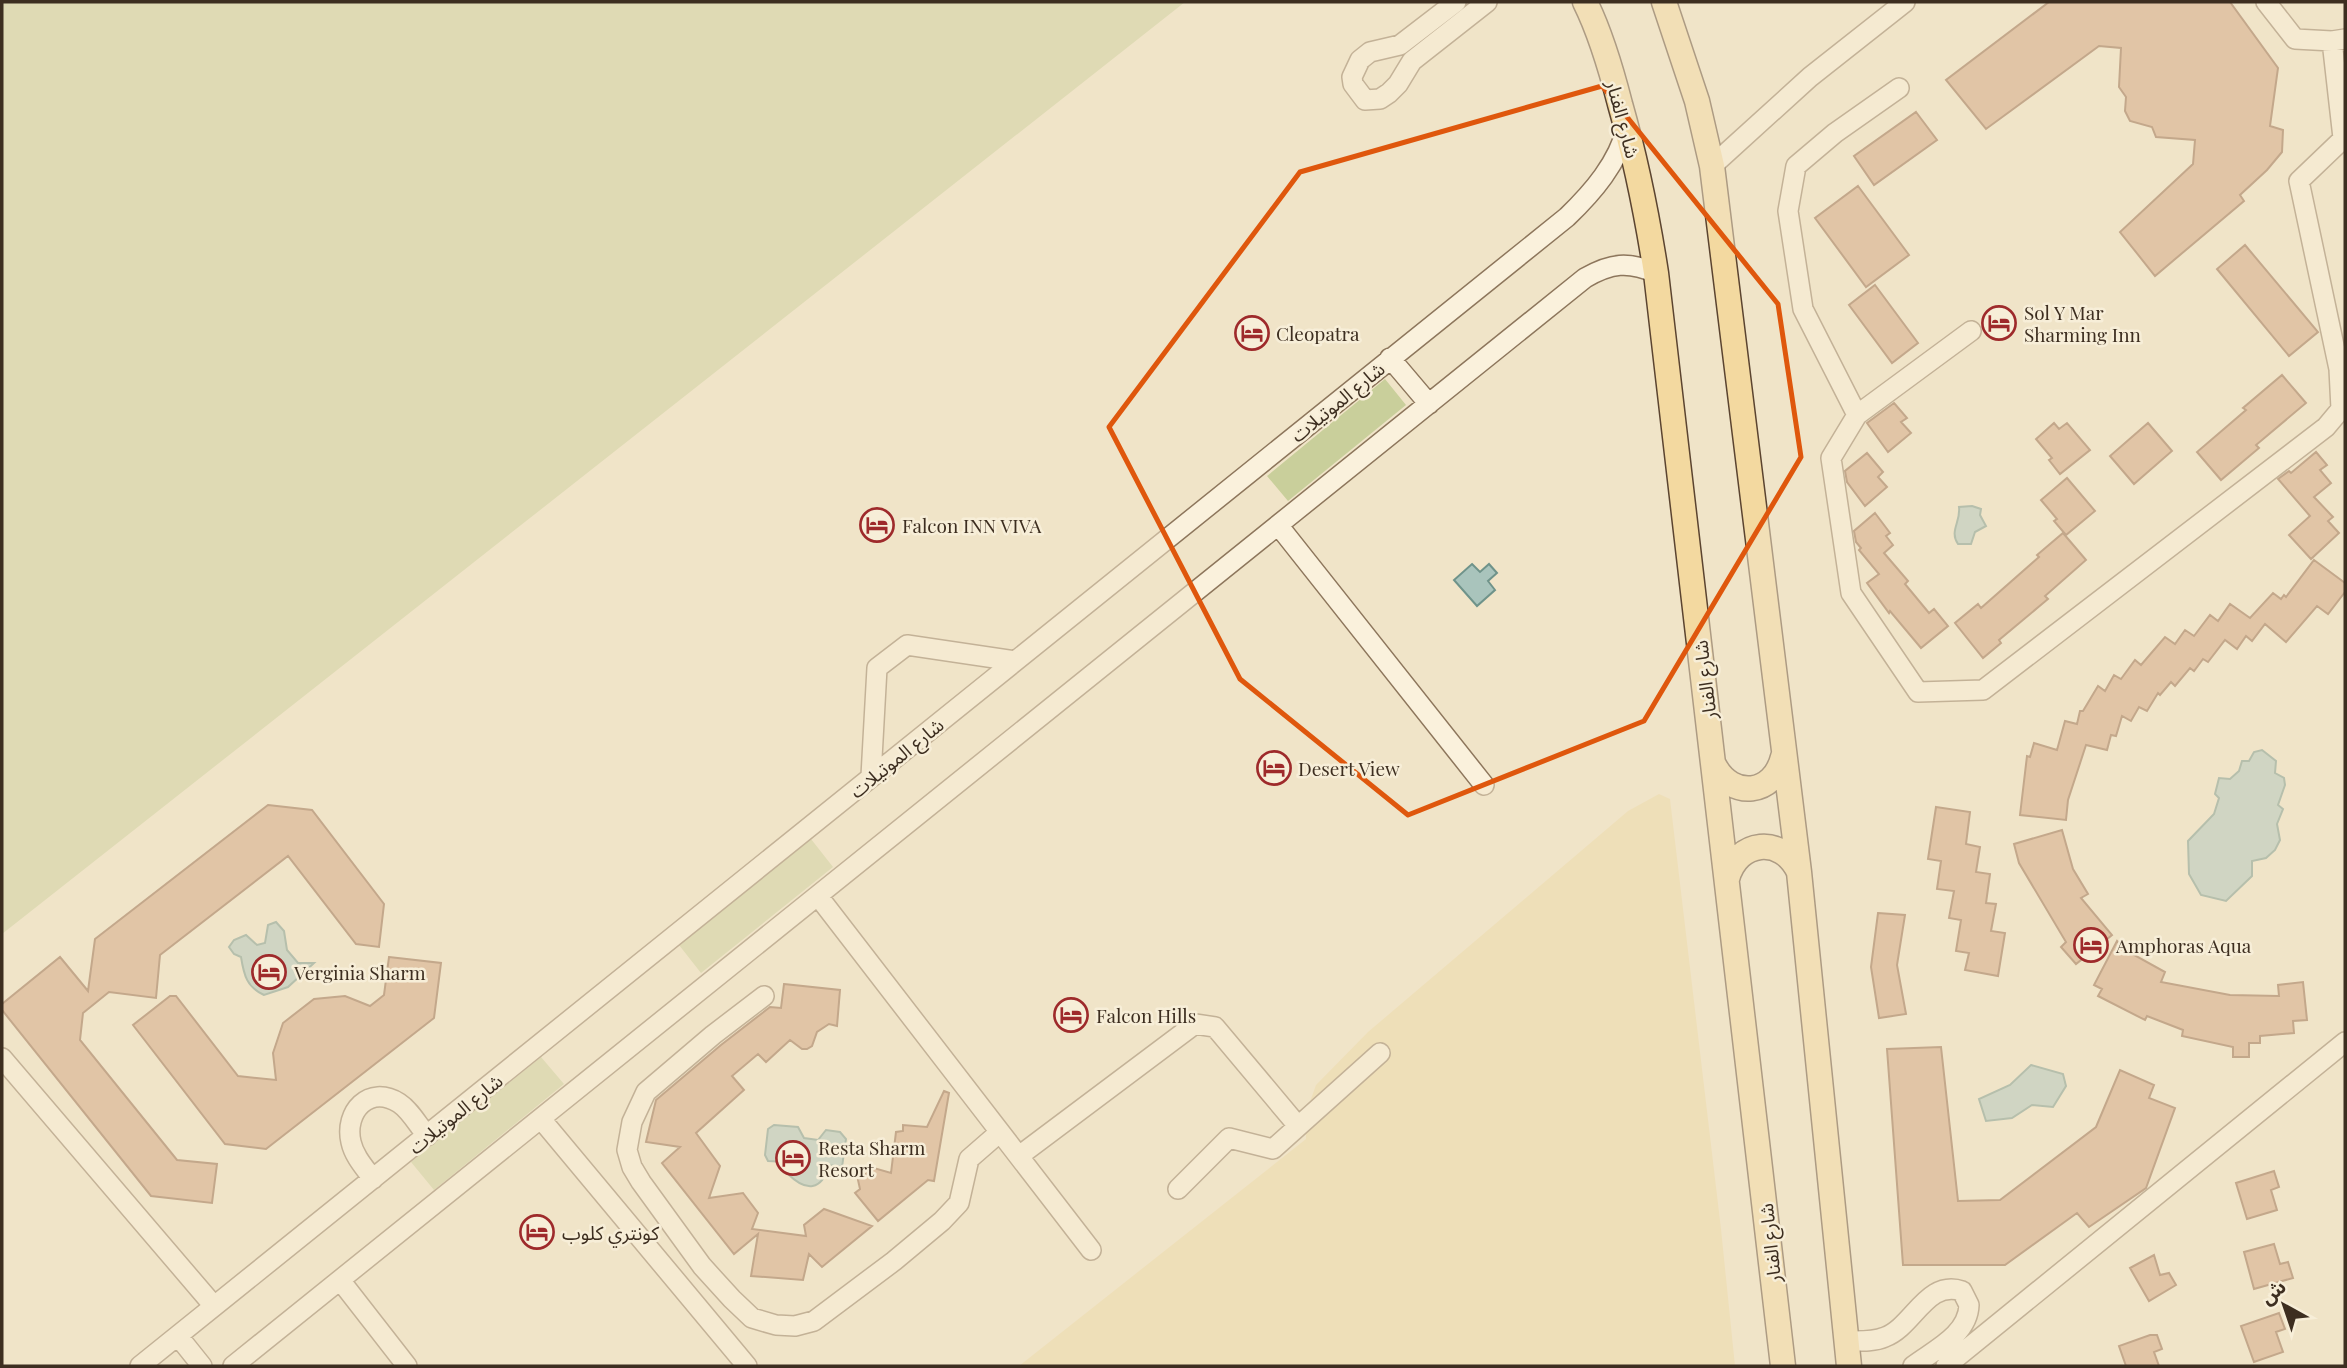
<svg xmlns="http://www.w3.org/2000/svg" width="2347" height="1368" viewBox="0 0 2347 1368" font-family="'Playfair Display','Noto Sans Arabic',serif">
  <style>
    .green { fill: #c9cf9b }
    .sand { fill: #ecd9a5 }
    .water { fill: #a9c4bc; stroke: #6f938a; stroke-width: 2 }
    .building { fill: #cf9f7d; stroke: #8d5f41; stroke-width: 2 }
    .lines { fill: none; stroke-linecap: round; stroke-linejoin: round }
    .minor-casing { stroke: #8d765c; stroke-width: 22 }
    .major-casing { stroke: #5b4430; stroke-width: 27 }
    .minor { stroke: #faf1dc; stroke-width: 19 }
    .major { stroke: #f3d9a0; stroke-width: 24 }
    .marked { fill: none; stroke: #df570d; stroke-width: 5; stroke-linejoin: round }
    .labels { text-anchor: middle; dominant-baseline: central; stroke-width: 5; stroke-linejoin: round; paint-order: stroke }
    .street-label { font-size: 19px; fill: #3d2e20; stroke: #f7eed8 }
    .poi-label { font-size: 19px; fill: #3d2e20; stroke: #f7eed8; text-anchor: start }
  </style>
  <rect width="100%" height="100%" fill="#f0e4c8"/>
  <path class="green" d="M 2,2 L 1185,2 L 2,934 Z
    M 1385,379 L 1406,405 L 1288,501 L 1267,476 Z
    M 811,839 L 833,867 L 701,973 L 679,945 Z
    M 541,1057 L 564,1084 L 434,1190 L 411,1162 Z"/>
  <path class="sand" d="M 1659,794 L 1670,799 L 1721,1229 L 1735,1366 L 1019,1366 L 1306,1139 L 1306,1113 L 1316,1085 L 1368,1032 L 1628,811 Z"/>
  <path class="water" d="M 1972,506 L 1981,509 L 1980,515 L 1986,526 L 1975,532 L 1971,544 L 1958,544 C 1949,531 1961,522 1959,507 Z
    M 1472,564 L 1480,572 L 1489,564 L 1497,573 L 1488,581 L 1495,590 L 1477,606 L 1454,580 Z
    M 2262,750 L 2276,761 L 2275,773 L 2284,778 L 2285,785 L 2278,805 L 2283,809 L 2277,824 L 2280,840 L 2275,850 L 2266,858 L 2252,861 L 2252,876 L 2226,901 L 2201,895 L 2189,874 L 2188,841 L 2214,814 L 2219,798 L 2215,794 L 2219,778 L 2230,779 L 2239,771 L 2242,761 L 2249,761 L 2254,752 Z
    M 276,922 L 284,931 L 287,950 L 298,963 L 314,963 L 288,987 L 264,995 C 247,987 244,976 241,957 L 234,954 L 229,947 L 234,940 L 246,935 L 257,945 L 265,943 L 268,925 Z
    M 2031,1065 L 2063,1074 L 2066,1086 L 2053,1107 L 2032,1105 L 2012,1118 L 1986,1121 L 1979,1099 L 2010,1085 Z
    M 774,1125 L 798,1127 L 804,1138 L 818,1140 L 826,1130 L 840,1132 L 846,1139 L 842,1167 L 829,1165 C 822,1191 806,1192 788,1174 L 787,1162 L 768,1161 L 765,1155 L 768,1129 Z"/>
  <path class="building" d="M 2049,2 L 2230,2 L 2278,68 L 2270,126 L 2283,130 L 2282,152 L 2267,170 L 2240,195 L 2244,201 L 2155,276 L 2120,232 L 2193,164 L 2195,140 L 2156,137 L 2152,127 L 2130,121 L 2125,111 L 2126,97 L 2119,87 L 2121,48 L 2099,46 L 1986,129 L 1946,80 Z
    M 1916,112 L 1937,140 L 1874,185 L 1854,156 Z
    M 1858,186 L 1909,255 L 1866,287 L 1815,218 Z
    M 2245,245 L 2318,332 L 2289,356 L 2217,269 Z
    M 1875,285 L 1918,343 L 1892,363 L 1849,305 Z
    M 2282,375 L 2306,403 L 2256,445 L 2259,448 L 2221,480 L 2197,452 L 2246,410 L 2243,408 Z
    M 1894,403 L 1907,418 L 1901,422 L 1911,433 L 1888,452 L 1867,423 Z
    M 2054,423 L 2059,429 L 2067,423 L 2090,450 L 2060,474 L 2049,460 L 2052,458 L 2036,439 Z
    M 2148,423 L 2172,451 L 2134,484 L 2110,456 Z
    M 2316,452 L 2327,465 L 2320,470 L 2331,483 L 2314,497 L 2333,517 L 2328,521 L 2339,533 L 2311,559 L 2289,535 L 2310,516 L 2278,479 L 2289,471 L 2291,473 Z
    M 1867,453 L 1883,472 L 1878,477 L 1887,487 L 1865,506 L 1847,482 L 1845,471 Z
    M 2067,478 L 2095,511 L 2066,535 L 2054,521 L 2057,519 L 2041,500 Z
    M 1875,513 L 1890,533 L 1886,536 L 1893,545 L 1884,553 L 1908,581 L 1905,584 L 1929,613 L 1934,609 L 1948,626 L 1921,648 L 1890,611 L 1889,613 L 1867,583 L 1879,574 L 1859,550 L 1861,548 L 1856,542 L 1854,531 Z
    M 2063,533 L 2086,560 L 2045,596 L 2048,599 L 1999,640 L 2001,643 L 1983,658 L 1955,623 L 1978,604 L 1981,608 L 2039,557 L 2037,555 Z
    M 2314,560 L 2345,583 L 2345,592 L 2328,614 L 2317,606 L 2286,642 L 2265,624 L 2252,641 L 2246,636 L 2237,649 L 2225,640 L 2208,662 L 2203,659 L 2194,671 L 2190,668 L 2175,686 L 2171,682 L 2160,695 L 2158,693 L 2147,711 L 2139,707 L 2131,721 L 2122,716 L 2116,736 L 2111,735 L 2107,750 L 2086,745 L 2068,800 L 2066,820 L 2020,815 L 2027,756 L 2030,757 L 2034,743 L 2057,750 L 2065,721 L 2077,724 L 2080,711 L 2083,711 L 2098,686 L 2105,691 L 2114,675 L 2121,679 L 2135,660 L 2141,665 L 2165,637 L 2175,644 L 2185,630 L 2194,636 L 2210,615 L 2218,621 L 2230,604 L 2250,618 L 2273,593 L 2281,599 L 2284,595 L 2286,597 Z
    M 268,805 L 312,810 L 384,904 L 379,947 L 356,944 L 288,856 L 160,955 L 156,998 L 109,992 L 83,1013 L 80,1040 L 177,1160 L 217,1164 L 212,1203 L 151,1196 L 2,1010 L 2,1004 L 60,957 L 88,991 L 95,939 Z
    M 1936,807 L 1970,812 L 1966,844 L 1980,847 L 1976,872 L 1990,874 L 1986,903 L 1996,904 L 1991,931 L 2005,933 L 1998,976 L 1965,970 L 1969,953 L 1956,951 L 1961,920 L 1949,918 L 1954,891 L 1937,889 L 1941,861 L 1928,859 Z
    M 2062,830 L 2073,869 L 2088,894 L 2081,898 L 2112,935 L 2076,964 L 2061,947 L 2066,942 L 2019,863 L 2014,844 Z
    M 1878,913 L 1905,915 L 1897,965 L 1906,1014 L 1879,1018 L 1871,967 Z
    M 2117,941 L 2125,950 L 2165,972 L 2161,982 L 2230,995 L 2279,996 L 2278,985 L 2303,982 L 2307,1020 L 2293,1021 L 2294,1033 L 2260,1036 L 2260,1043 L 2249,1043 L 2249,1057 L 2233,1057 L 2233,1047 L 2182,1036 L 2183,1030 L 2147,1016 L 2145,1020 L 2098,996 L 2102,989 L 2094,985 Z
    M 389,957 L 441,963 L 434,1018 L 266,1149 L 225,1144 L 133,1025 L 170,996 L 176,996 L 238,1076 L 276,1080 L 273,1053 L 283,1023 L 314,999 L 345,996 L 370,1006 L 384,995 Z
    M 784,984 L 840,990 L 837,1026 L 829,1024 L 817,1032 L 812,1046 L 807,1049 L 802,1049 L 790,1040 L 766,1062 L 758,1054 L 732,1076 L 744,1090 L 696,1133 L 720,1166 L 709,1198 L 743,1193 L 758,1213 L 752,1229 L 806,1236 L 804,1225 L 824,1209 L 872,1226 L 822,1267 L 809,1254 L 803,1280 L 751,1276 L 758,1234 L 734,1254 L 662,1163 L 680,1147 L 646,1142 L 656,1100 L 721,1045 L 770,1007 L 781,1008 Z
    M 1941,1047 L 1958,1201 L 2000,1200 L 2096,1127 L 2120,1070 L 2154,1085 L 2149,1098 L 2175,1108 L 2146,1188 L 2089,1227 L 2077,1213 L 2005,1265 L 1903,1265 L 1887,1049 Z
    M 944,1091 L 949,1093 L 934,1181 L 928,1180 L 878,1221 L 855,1193 L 860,1189 L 858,1180 L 874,1168 L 891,1173 L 896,1132 L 903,1131 L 903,1125 L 927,1127 Z
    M 2274,1171 L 2279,1187 L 2271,1190 L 2277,1210 L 2247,1219 L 2236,1183 Z
    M 2274,1244 L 2280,1264 L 2288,1262 L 2293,1278 L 2254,1289 L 2244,1252 Z
    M 2154,1255 L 2160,1275 L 2169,1273 L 2176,1285 L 2149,1301 L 2130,1268 Z
    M 2279,1313 L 2285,1329 L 2276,1332 L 2283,1352 L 2254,1362 L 2241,1326 Z
    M 2150,1335 L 2157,1335 L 2162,1349 L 2154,1352 L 2159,1366 L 2126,1366 L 2119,1346 Z"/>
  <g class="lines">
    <g class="minor-casing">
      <path id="minor" d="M 1456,2 L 1400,45 L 1370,52 L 1360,60 L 1352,77 L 1353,84 L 1365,100 L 1380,99 L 1389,93 L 1398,84 L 1412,61 L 1487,2
        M 2266,2 L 2295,39 L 2332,41 L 2345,39
        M 2332,41 L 2343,138
        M 1712,166 L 1810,77 L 1905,2
        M 1971,331 L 1857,415 L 1831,458 L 1851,593 L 1918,692 L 1983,690 L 2326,427 L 2341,409 L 2339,369 L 2299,181 L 2345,137
        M 1390,358 L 1429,404
        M 1857,415 L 1803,309 L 1788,211 L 1796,166 L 1835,133 L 1899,88
        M 1278,525 L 1484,785
        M 871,776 L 877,668 L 907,645 L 1015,661
        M 818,896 L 1091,1250
        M 764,996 L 713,1035 L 646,1092 L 632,1122 L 627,1150 L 632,1167 L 641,1182 L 702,1266 L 732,1299 L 752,1318 L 776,1325 L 795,1326 L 814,1321 L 894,1261 L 942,1221 L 959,1203 L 969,1159 L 1000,1132
        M 2,1058 L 214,1306
        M 541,1119 L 747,1366
        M 1019,1156 L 1195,1024 L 1215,1027 L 1298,1126
        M 373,1179 C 364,1167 354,1156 351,1142 C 344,1112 369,1084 399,1103 C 410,1110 418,1125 427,1136
        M 1178,1189 L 1229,1138 L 1273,1149 L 1380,1053
        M 340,1280 L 407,1366
        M 178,1336 L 202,1366
        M 1846,1341 C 1858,1341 1874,1342 1885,1337 C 1913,1327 1927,1279 1962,1291 L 1969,1305 C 1968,1335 1934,1350 1913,1366
        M 140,1366 L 1567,217 C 1593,192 1618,163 1627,127
        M 233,1366 L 1585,278 C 1611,263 1628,261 1656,273
        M 1946,1366 L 2345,1042"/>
    </g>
    <g class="major-casing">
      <path id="major" d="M 1585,2 C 1601,34 1611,69 1620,104 C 1636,160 1647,215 1656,273 L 1783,1366
        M 1664,2 L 1697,101 L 1712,166 L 1799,872 L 1849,1366
        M 1714,765 C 1732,800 1774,795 1783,757
        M 1727,879 C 1737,840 1782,835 1799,872"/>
    </g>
    <use href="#minor" class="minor"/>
    <use href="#major" class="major"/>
  </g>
  <path d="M0 0H2347V1368H0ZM 1602,86 L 1778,304 L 1801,457 L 1644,721 L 1408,815 L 1240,679 L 1109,427 L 1300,172 Z" fill="#f0e4c8" fill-opacity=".55" fill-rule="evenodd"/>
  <path class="marked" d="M 1602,86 L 1778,304 L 1801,457 L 1644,721 L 1408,815 L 1240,679 L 1109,427 L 1300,172 Z"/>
  <defs>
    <g id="hotel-ring" transform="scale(1.75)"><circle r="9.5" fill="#f7eed8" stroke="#9e2a2b" stroke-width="1.5"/><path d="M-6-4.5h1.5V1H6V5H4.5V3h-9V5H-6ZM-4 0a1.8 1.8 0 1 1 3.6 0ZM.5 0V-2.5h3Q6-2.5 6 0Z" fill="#9e2a2b"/></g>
  </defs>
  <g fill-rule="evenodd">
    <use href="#hotel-ring" x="1999" y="323"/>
    <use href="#hotel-ring" x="1252" y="333"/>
    <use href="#hotel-ring" x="877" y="525"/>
    <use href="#hotel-ring" x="1274" y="768"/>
    <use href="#hotel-ring" x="2091" y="945"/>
    <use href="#hotel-ring" x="269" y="972"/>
    <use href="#hotel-ring" x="1071" y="1015"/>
    <use href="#hotel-ring" x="793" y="1158"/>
    <use href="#hotel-ring" x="537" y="1232"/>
  </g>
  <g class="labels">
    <g class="street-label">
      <text transform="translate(1624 119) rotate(75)">شارع الفنار</text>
      <text transform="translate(1337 401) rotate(-39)">شارع الموتيلات</text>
      <text transform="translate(1704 680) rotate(-97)">شارع الفنار</text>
      <text transform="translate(896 757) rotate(-39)">شارع الموتيلات</text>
      <text transform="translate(455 1113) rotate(-39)">شارع الموتيلات</text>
      <text transform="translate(1769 1243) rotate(-96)">شارع الفنار</text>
    </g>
    <g class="poi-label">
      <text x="2024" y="312">Sol Y Mar<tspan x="2024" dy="22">Sharming Inn</tspan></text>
      <text x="1276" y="333">Cleopatra</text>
      <text x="902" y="525">Falcon INN VIVA</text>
      <text x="1298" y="768">Desert View</text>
      <text x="2116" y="945">Amphoras Aqua</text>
      <text x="294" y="972">Verginia Sharm</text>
      <text x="1096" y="1015">Falcon Hills</text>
      <text x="818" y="1147">Resta Sharm<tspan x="818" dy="22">Resort</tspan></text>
      <text x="562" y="1232">كونتري كلوب</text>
    </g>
  </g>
  <rect width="2347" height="1368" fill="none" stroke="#3d2e20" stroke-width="7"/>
  <g transform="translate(2284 1305) rotate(320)" stroke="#f7eed8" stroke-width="5" paint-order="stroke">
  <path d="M0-5L12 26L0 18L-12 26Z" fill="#3d2e20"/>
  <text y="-10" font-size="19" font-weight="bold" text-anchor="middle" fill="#3d2e20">ش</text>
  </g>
</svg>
